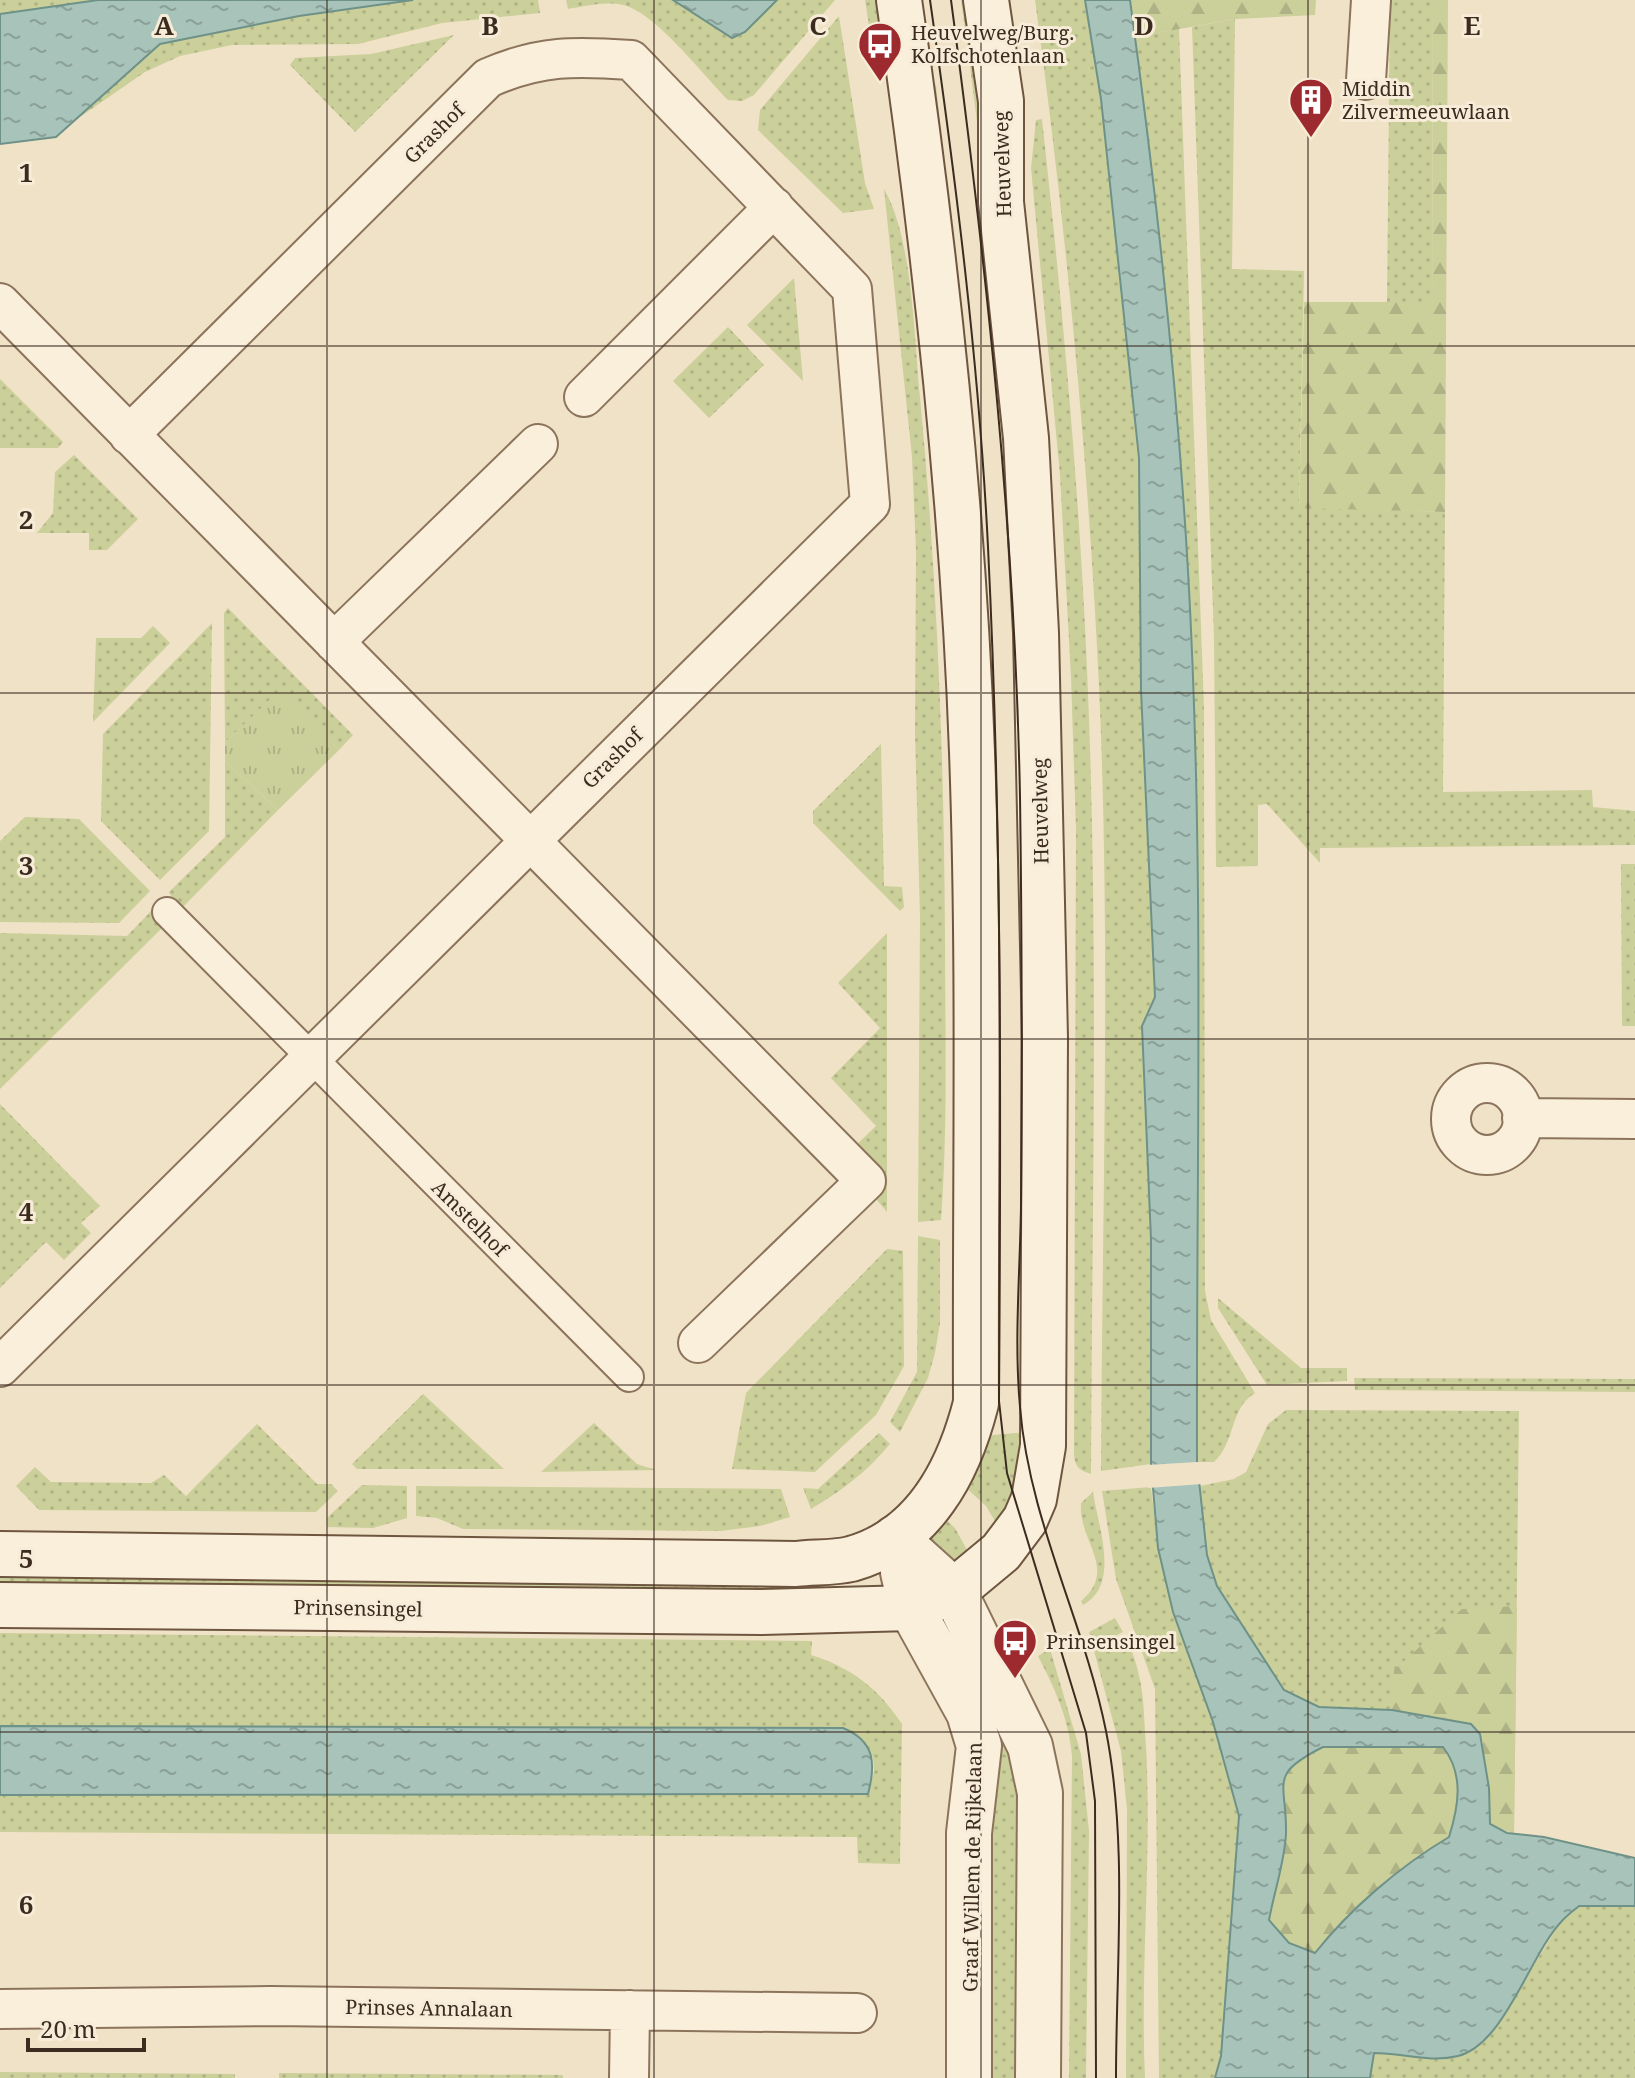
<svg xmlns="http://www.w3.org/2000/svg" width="1635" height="2078" viewBox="0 0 1635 2078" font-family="'Noto Serif',serif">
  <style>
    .grass { fill: url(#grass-dots) }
    .forest { fill: url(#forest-firs) }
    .park { fill: url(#park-tufts) }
    .water { fill: url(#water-ripples); stroke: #6e9288; stroke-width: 2; fill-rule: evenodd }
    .pier { fill: #f0e2c7 }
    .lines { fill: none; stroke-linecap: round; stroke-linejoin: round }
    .pedestrian-casing { stroke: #8c745c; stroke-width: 32 }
    .minor-casing { stroke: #8c745c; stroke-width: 42 }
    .tertiary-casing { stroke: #8c745c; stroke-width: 48 }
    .secondary-casing { stroke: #6e553f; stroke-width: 48 }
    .pedestrian { stroke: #faefdb; stroke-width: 28 }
    .minor { stroke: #faefdb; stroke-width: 38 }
    .tertiary { stroke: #faefdb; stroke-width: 44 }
    .secondary { stroke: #faefdb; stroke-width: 44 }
    .tram { stroke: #3c2c20; stroke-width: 2 }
    .grid { fill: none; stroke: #3c2c20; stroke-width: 2; stroke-opacity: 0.55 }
    .labels { text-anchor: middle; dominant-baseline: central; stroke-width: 6; stroke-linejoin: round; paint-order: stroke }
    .poi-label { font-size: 20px; fill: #3c2c20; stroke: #f7ecd7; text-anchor: start }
    .street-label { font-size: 20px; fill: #3c2c20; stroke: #f7ecd7 }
    .grid-label { font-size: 26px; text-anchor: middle; font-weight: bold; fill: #3c2c20; stroke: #f7ecd7; stroke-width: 6; stroke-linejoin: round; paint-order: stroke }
  </style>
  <defs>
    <pattern id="grass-dots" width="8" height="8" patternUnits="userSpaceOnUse" patternTransform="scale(2)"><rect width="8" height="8" fill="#cbcf9a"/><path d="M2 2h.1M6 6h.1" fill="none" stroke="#afb284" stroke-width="1.8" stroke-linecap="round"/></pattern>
    <pattern id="forest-firs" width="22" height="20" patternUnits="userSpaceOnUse" patternTransform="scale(2)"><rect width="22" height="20" fill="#cbcf9a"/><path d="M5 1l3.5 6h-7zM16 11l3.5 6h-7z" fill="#afb284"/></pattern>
    <pattern id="park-tufts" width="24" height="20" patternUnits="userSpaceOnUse" patternTransform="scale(2)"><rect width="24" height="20" fill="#cbcf9a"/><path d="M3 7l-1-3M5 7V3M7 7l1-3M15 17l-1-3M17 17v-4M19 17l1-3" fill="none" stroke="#afb284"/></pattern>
    <pattern id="water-ripples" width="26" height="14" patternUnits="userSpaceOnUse" patternTransform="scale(2)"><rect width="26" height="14" fill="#a8c4ba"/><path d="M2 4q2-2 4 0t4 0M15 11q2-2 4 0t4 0" fill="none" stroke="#8a9f97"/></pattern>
  </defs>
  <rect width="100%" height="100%" fill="#f0e2c7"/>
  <path class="grass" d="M 0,0 L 98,0 L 0,14 Z
    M 413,0 L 538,0 L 540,13 L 442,23 L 358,44 L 232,45 L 180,56 L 145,72 L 77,119 L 160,44 L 299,16 Z
    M 566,0 L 673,0 L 732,38 L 745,32 L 777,0 L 835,0 L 754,95 L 742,101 L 728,100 C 704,76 655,12 623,5 C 605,1 586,6 568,9 Z
    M 865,0 L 885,0 L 895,63 L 878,82 Z
    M 961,0 L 973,0 L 1020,503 L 1033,765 L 1032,1433 L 1021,1487 L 999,1528 L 986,1506 L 963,1485 L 984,1435 L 989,1020 L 984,765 L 970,507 L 956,343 L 922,88 L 936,85 L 962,342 L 990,765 L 992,1435 L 1028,1432 C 1029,1211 1032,990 1028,769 C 1022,512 996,254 961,0 Z
    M 1035,0 L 1085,0 L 1101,99 L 1139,458 L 1155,997 L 1142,1026 L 1151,1239 L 1151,1464 L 1101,1471 C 1102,1210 1111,947 1099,686 C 1088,456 1066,228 1035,0 Z
    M 1390,0 L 1432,0 L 1433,303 L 1387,303 Z
    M 839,16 L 865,183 L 874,209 L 843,213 L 758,130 L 760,110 Z
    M 1235,19 L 1232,269 L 1304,271 L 1299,507 L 1445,512 L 1443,792 L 1592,790 L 1593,807 L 1635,811 L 1635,845 L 1320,848 L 1320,863 L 1267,804 L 1258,805 L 1258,866 L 1216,867 L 1214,638 L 1192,27 Z
    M 1179,29 L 1204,708 L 1205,1291 L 1211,1320 L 1255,1393 C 1229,1409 1236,1442 1214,1462 L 1197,1462 C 1196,1166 1203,869 1188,573 C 1178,394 1156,215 1135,37 Z
    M 454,35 L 355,132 L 290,65 L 295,58 L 371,54 Z
    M 1042,119 C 1062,302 1079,485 1087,669 C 1099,937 1092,1206 1091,1474 C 1079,1470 1075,1467 1074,1454 L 1076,829 L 1071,677 L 1060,475 L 1031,168 L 1036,120 Z
    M 884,189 C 913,239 914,338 920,397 C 937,576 944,755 945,936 C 945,1031 948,1125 941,1220 L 918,1222 L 920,917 L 915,732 L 916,550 L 912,457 Z
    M 794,278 L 803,381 L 747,325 Z
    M 728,327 L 764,365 L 709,418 L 673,381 Z
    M 0,379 L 63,442 L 58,448 L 0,448 Z
    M 74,455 L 138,519 L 107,550 L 89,550 L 89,533 L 37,533 L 53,513 L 55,472 Z
    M 228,608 L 353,735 L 339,750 L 280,691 L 225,742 L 224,613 Z
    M 212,623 L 209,831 L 160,880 L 101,821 L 103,734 Z
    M 153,626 L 170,643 L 93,722 L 96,638 L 141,638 Z
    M 881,744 L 884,886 L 902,887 L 904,907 L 900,911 L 813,823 L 813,811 Z
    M 225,761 L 278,810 L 179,911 L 169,892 L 225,837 Z
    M 25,817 L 79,819 L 150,891 L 119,923 L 0,922 L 0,841 Z
    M 1621,864 L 1635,864 L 1635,1026 L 1622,1026 Z
    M 152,910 L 168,922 L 0,1089 L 0,933 L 127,936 Z
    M 887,933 L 887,1212 L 876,1199 L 883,1190 L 885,1177 L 855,1146 L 876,1126 L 831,1078 L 880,1028 L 838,983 Z
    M 0,1104 L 100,1206 L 81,1223 L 91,1233 L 64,1260 L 46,1242 L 0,1288 Z
    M 918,1236 L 940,1240 L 940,1323 L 935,1353 L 928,1378 L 900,1432 L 890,1422 L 917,1372 Z
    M 887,1249 L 903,1251 L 904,1366 L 876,1415 L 815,1472 L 732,1469 L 746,1393 Z
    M 1218,1298 L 1301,1368 L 1347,1368 L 1347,1381 L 1267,1385 L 1218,1308 Z
    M 1354,1378 L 1635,1379 L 1635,1392 L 1355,1390 Z
    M 423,1394 L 504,1469 L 357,1469 L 352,1464 Z
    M 1286,1410 L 1519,1411 L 1514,1834 L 1392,1710 L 1319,1707 L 1284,1690 L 1217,1586 L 1207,1555 L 1200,1486 L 1234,1479 L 1246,1472 L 1268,1424 Z
    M 594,1423 L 637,1464 L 656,1470 L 541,1472 Z
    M 257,1424 L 317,1484 L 331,1484 L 338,1491 L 316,1512 L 39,1510 L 16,1486 L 35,1467 L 51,1482 L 151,1483 L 164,1475 L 186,1496 Z
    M 879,1433 L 890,1444 C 867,1472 841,1491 811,1509 L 803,1488 L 818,1489 Z
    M 362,1485 L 407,1486 L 407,1518 L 373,1528 L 327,1527 L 327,1518 Z
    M 416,1486 L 781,1489 L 790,1517 L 760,1526 L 721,1531 L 463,1529 L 437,1518 L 416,1516 Z
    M 1151,1487 L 1158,1548 L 1173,1612 L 1213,1722 L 1239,1816 L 1221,2056 L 1215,2078 L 1159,2078 L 1155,1689 L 1116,1579 L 1102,1491 Z
    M 1093,1492 C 1098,1527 1121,1584 1083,1605 L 1081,1601 C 1119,1569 1078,1542 1081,1503 Z
    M 943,1517 L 955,1528 L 972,1559 L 959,1570 L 922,1536 Z
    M 0,1567 L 808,1573 L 813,1587 L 812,1601 L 0,1593 Z
    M 1115,1618 L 1123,1632 L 1117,1635 L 1122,1646 L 1129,1644 C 1145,1683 1143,1706 1146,1746 C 1152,1856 1140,1967 1145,2078 L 1126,2078 L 1127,1809 L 1121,1751 L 1089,1632 Z
    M 0,1633 L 812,1641 L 811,1655 C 852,1668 878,1688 902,1724 L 900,1864 L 858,1863 L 857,1837 L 0,1832 L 0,1795 L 867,1794 L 874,1771 L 873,1758 L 843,1728 L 0,1726 Z
    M 1050,1649 L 1081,1754 L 1089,1831 L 1086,2078 L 1069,2078 L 1072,1756 C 1069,1719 1055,1689 1038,1656 Z
    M 986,1679 L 1020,1758 L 1028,2078 L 985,2078 Z
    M 1598,1903 L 1635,1906 L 1635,2078 L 1370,2078 L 1374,2053 L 1405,2053 L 1499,2020 L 1560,1923 L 1579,1906 Z
    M 0,2072 L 235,2074 L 235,2078 L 0,2078 Z
    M 279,2073 L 563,2075 L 563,2078 L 279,2078 Z"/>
  <path class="forest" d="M 1130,0 L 1316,0 L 1315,15 L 1235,19 L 1135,37 Z
    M 1432,0 L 1448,0 L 1445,512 L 1299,508 L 1304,302 L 1433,302 Z
    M 1517,1606 L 1514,1834 L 1489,1824 C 1489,1803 1489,1739 1472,1726 C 1460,1717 1409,1713 1392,1710 L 1394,1670 L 1462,1609 Z
    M 1323,1747 L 1443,1747 C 1464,1774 1459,1805 1449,1837 C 1400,1866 1350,1909 1315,1953 L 1289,1943 L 1269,1920 C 1274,1892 1285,1861 1286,1833 C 1287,1782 1268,1775 1323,1747 Z"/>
  <path class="park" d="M 280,690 L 339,750 L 278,810 L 225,761 L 225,742 Z"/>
  <path class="water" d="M 98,0 L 413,0 L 299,16 L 160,44 L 56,137 L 0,144 L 0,14 Z
    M 673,0 L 777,0 L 745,32 L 732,38 Z
    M 1085,0 L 1130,0 C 1156,189 1177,381 1188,571 C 1205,867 1196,1165 1197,1462 L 1207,1555 L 1217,1586 L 1284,1690 L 1319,1707 L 1392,1710 L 1471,1724 L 1480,1734 L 1489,1788 L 1490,1824 L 1507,1833 L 1544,1837 L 1635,1858 L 1635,1906 L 1579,1906 C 1573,1911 1566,1916 1561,1922 C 1530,1955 1504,2045 1458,2056 C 1429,2063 1403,2053 1374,2053 L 1370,2078 L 1215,2078 L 1221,2056 L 1239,1816 L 1213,1722 L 1173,1612 L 1158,1548 L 1151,1464 L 1151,1239 L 1142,1026 L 1155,997 L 1141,690 L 1139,458 L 1101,99 ZM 1323,1747 L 1443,1747 C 1464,1774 1459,1805 1449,1837 C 1399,1867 1351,1908 1315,1953 L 1289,1943 L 1269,1920 C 1274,1892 1285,1861 1286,1833 C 1287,1782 1267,1775 1323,1747 Z
    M 0,1726 L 843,1728 C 875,1741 876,1764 868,1794 L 0,1795 Z"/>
  <path class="pier" d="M 1197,1462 L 1201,1463 L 1202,1484 L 1148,1488 L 1147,1465 Z"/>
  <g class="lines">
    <g class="pedestrian-casing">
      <path id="pedestrian" d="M 167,912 L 629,1377"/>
    </g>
    <g class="minor-casing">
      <path id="minor" d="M 1366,80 L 1371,0
        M 0,303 L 866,1181 L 698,1343
        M 584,397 L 774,207
        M 334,642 L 538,444
        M1451 1119a36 36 0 1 1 72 0a36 36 0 1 1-72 0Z
        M 1522,1118 L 1635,1119
        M 0,1367 L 870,504 L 852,289 L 631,60 C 576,56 540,55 488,78 L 129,435
        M 0,2009 L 270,2006 L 857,2013
        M 629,2078 L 630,2010"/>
    </g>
    <g class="tertiary-casing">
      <path id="tertiary" d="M 895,1538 L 954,1591 L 1030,1746 L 1040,1793 L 1038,2078
        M 903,1572 L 911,1608 L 969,1713 L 979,1746 L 969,1833 L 969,2078"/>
    </g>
    <g class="secondary-casing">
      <path id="secondary" d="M 0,1554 L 796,1564 C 813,1562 834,1563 851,1559 C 924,1539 959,1470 976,1403 C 975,1186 980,969 972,752 C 963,500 935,249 899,0
        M 0,1605 L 761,1612 L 911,1608 L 954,1591 L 1001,1552 L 1025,1520 L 1034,1499 L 1043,1446 L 1045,1038 L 1036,633 L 1026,438 L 1001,202 L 1001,101 L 986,0"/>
    </g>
    <use href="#pedestrian" class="pedestrian"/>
    <use href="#minor" class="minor"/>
    <use href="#tertiary" class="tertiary"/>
    <use href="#secondary" class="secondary"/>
    <path class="tram" d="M 930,0 C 956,181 979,365 988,547 C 1002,832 1001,1116 999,1401 L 1007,1473 L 1086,1733 L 1095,1801 L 1096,2078
      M 951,0 C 986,264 1015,530 1020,797 C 1022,933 1022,1070 1021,1207 C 1020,1273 1014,1341 1020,1407 C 1029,1521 1084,1621 1106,1731 C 1128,1842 1116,1966 1116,2078"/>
  </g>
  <path class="grid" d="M 327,0 L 327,2078M 654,0 L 654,2078M 981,0 L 981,2078M 1308,0 L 1308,2078M 0,346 L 1635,346M 0,693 L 1635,693M 0,1039 L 1635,1039M 0,1385 L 1635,1385M 0,1732 L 1635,1732"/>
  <defs>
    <g id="bus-pin" transform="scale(2.3)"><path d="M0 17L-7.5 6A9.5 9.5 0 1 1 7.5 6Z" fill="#9d2a2f" stroke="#f7ecd7"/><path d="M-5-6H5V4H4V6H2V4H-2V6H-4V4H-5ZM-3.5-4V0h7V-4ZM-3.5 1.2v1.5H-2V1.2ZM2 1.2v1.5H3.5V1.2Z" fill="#fff"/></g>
    <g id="building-pin" transform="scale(2.3)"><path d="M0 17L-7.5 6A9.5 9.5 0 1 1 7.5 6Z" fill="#9d2a2f" stroke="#f7ecd7"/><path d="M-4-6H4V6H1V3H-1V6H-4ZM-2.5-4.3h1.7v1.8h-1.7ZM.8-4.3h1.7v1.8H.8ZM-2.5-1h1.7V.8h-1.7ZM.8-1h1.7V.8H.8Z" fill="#fff"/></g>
  </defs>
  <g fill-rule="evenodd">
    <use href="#bus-pin" x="880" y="44"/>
    <use href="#building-pin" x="1311" y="100"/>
    <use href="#bus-pin" x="1015" y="1641"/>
  </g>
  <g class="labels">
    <g class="poi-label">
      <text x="911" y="32">Heuvelweg/Burg.<tspan x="911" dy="23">Kolfschotenlaan</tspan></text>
      <text x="1342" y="88">Middin<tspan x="1342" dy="23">Zilvermeeuwlaan</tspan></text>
      <text x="1046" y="1641">Prinsensingel</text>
    </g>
    <g class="street-label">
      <text transform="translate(434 133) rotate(-45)">Grashof</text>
      <text transform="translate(1002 164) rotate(-92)">Heuvelweg</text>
      <text transform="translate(612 758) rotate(-45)">Grashof</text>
      <text transform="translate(1040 811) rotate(-91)">Heuvelweg</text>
      <text transform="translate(470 1218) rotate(45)">Amstelhof</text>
      <text transform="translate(358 1608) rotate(1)">Prinsensingel</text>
      <text transform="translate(972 1867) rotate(-89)">Graaf Willem de Rijkelaan</text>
      <text transform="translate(429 2008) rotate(1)">Prinses Annalaan</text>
    </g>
  </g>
  <g class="grid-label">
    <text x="164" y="35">A</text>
    <text x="490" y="35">B</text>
    <text x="818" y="35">C</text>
    <text x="1144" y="35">D</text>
    <text x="1472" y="35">E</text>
    <text x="26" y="182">1</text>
    <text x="26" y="529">2</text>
    <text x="26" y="875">3</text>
    <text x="26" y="1221">4</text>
    <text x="26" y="1568">5</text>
    <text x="26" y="1914">6</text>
  </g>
  <path d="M28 2038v12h116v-12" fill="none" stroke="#3c2c20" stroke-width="4"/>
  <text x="40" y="2038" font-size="24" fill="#3c2c20" stroke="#f7ecd7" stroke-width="6" paint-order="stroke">20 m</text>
</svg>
